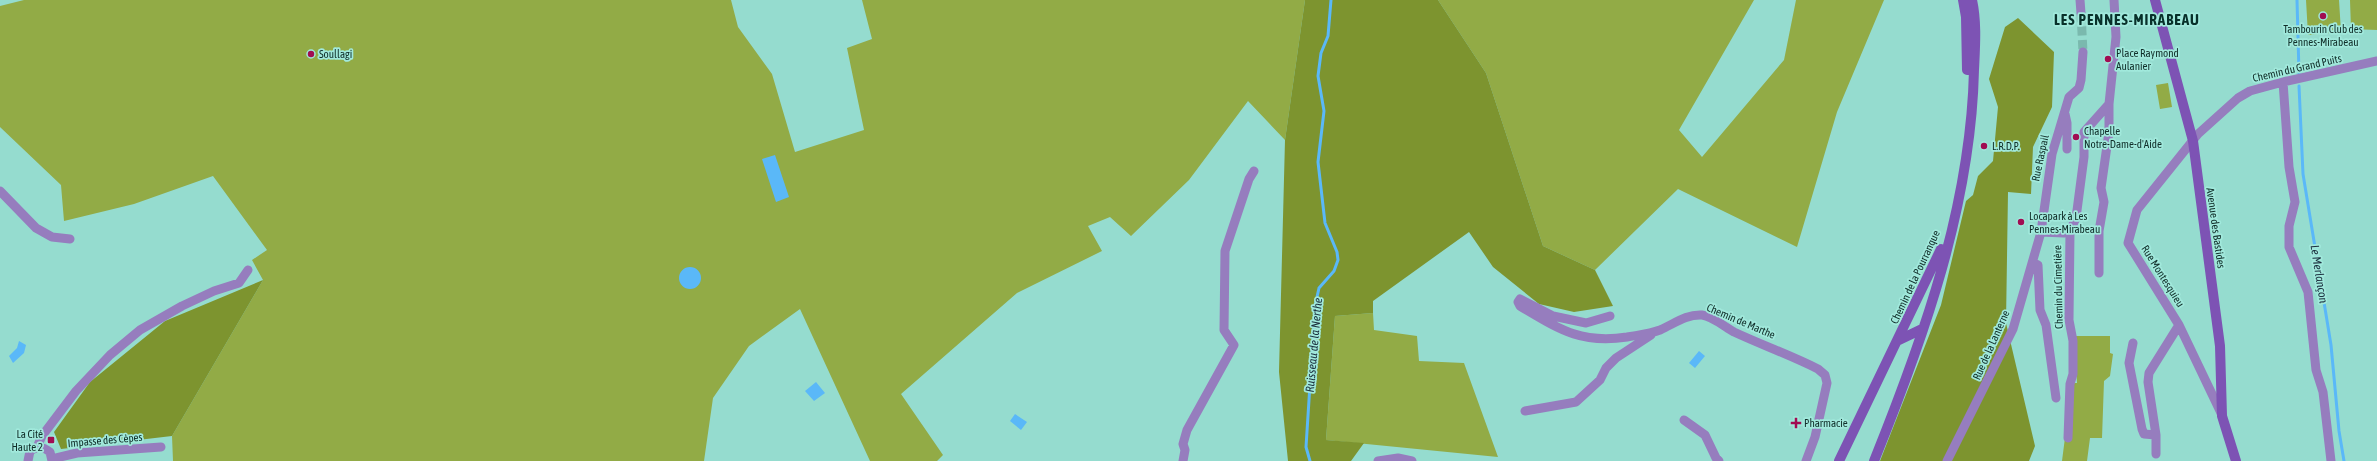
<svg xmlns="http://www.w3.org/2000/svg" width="2377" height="461" viewBox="0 0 2377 461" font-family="'Asap Condensed',sans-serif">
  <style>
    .green { fill: #92ab46 }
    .forest { fill: #7d942f }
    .water { fill: #5ab8f8 }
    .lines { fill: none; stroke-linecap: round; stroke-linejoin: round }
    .stream { stroke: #5ab8f8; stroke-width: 3 }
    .street-tunnel { stroke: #7ab9ae; stroke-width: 9; stroke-dasharray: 9 4.5; stroke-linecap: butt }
    .street { stroke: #967dbe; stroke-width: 9 }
    .secondary { stroke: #7d53b4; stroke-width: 10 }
    .poi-dot { fill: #a10d52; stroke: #a1e9dc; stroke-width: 1.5 }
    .labels { text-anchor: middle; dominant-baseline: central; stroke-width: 3.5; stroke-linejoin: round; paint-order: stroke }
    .poi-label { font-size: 11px; fill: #102e29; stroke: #a1e9dc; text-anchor: start }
    .street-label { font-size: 11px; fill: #102e29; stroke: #a1e9dc }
    .water-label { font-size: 12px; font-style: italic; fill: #1b2f3e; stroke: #a1e9dc }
    .district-label { font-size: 15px; font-weight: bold; letter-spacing: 1px; fill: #08302a; stroke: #a1e9dc }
  </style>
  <rect width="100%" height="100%" fill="#95dccf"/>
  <path class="green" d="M 24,0 L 731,0 L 738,27 L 772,74 L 795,152 L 864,130 L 847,48 L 872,39 L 862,0 L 1305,0 L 1285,140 L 1248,101 L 1189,180 L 1131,236 L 1110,217 L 1088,226 L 1102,251 L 1017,293 L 901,394 L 943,455 L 937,461 L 870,461 L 800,309 L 749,346 L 713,398 L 704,461 L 173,461 L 172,436 L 263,280 L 252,260 L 267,250 L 213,176 L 134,204 L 64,221 L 61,185 L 0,127 L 0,6 Z
    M 1438,0 L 1754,0 L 1679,130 L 1702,157 L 1784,60 L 1796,0 L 1884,0 L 1837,112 L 1797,247 L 1678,189 L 1595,270 L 1543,246 L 1486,73 Z
    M 2306,0 L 2339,0 L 2341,32 L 2308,35 Z
    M 2350,0 L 2377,0 L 2377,30 L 2351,29 Z
    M 2168,83 L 2172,107 L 2160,109 L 2156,85 Z
    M 1373,313 L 1374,330 L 1417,336 L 1419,361 L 1464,363 L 1498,457 L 1326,440 L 1335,316 Z
    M 2074,336 L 2110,336 L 2110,353 L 2113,354 L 2110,376 L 2104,381 L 2102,438 L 2090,438 L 2087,461 L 2062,461 L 2072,383 L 2077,383 Z"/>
  <path class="forest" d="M 1305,0 L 1438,0 L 1486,73 L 1543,246 L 1595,270 L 1613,306 L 1574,312 L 1539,304 L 1493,267 L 1469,232 L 1373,301 L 1373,313 L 1335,316 L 1326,440 L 1364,443 L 1351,461 L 1288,461 L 1279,372 L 1285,140 Z
    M 2018,18 L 2054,52 L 2052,107 L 2033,147 L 2031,194 L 2008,192 L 2006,323 L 2035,446 L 2029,461 L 1880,461 L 1941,305 L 1966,201 L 1973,195 L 1978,176 L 1993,161 L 1998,107 L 1989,79 L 2005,27 Z
    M 263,280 L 172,436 L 61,449 L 54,432 L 90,382 L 165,321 Z"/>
  <path class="water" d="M 775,155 L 789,197 L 776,202 L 762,159 Z
    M679 278a11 11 0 1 1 22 0a11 11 0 1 1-22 0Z
    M 19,341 L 26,345 L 24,353 L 13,363 L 9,356 L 17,348 Z
    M 1699,351 L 1705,356 L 1695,368 L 1689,363 Z
    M 816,382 L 825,393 L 814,401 L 805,391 Z
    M 1015,414 L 1027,422 L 1021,430 L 1010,421 Z"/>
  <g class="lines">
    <path class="stream" d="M 2297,0 L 2299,73
      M 2299,86 L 2303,174 L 2331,345 L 2339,431 L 2344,461
      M 1310,461 L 1306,447 L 1315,306 L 1319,288 L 1334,271 L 1338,260 L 1337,252 L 1325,223 L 1318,162 L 1324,111 L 1318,76 L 1321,53 L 1328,36 L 1331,0"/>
    <path class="street-tunnel" d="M 2081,13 L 2083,52"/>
    <path class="street" d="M 2080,0 L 2081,13
      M 2283,82 L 2289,167 L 2295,202 L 2289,226 L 2289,247 L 2308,292 L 2316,370 L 2323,392 L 2331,461
      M 2065,114 L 2067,123 L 2067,149
      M 0,191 L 36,228 L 52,237 L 70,239
      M 2041,232 L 2064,233 L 2070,231 L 2076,218 L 2084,157 L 2084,132 L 2109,104
      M 2034,263 L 2038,265 L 2040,310 L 2046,325 L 2056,398
      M 2099,273 L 2099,231 L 2104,202 L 2101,188 L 2109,132 L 2109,104 L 2116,37 L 2114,0
      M 1610,316 L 1586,323 L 1553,316 L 1520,299 L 1518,302 L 1520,306 C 1559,329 1580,344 1627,337 C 1638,335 1650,334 1660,330 C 1674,324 1686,314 1702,315 C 1712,316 1725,327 1734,332 C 1762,345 1790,355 1818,369 L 1825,375 L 1827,383 L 1815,437 L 1806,461
      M 2133,343 L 2129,363 L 2142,429 L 2144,434 L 2156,435
      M 1525,411 L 1576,402 L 1600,380 L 1606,368 L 1616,358 L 1651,335
      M 2222,415 L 2179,325 L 2128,243 L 2137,210 L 2198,134 L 2238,98 L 2250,91 L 2283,82 L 2377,61
      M 1684,420 L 1705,435 L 1716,458 L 1719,461
      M 2068,438 L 2070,384 L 2073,374 L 2073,341 L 2069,320 L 2070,231
      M 37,447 L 42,436 L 76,391 L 110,355 L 140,330 L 182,306 L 214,291 L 239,283 L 248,270
      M 2156,454 L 2156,435 L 2148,382 L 2149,373 L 2179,325
      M 52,459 L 77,453 L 161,447
      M 28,461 L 30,451 C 39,446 42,446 50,452 L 52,461
      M 1183,461 L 1185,450 L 1183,444 L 1187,430 L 1234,345 L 1224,330 L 1225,251 L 1249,179 L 1254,171
      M 1378,461 L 1398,458 L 1412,461
      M 1947,461 L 2013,329 L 2041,232 L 2052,154 L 2069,97 L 2079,88 L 2081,80 L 2083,52"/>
    <path class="secondary" d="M 1963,0 L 1966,17 L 1967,70
      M 2155,0 L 2193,141 L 2220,346 L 2222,416 L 2236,461
      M 1899,340 L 1922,329
      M 1839,461 L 1941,249
      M 1874,461 C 1924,337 1971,205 1974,70 C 1975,47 1977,23 1972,0"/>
  </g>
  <g class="poi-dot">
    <circle cx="2323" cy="16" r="4"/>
    <circle cx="311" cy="54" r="4"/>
    <circle cx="2108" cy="59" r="4"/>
    <circle cx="2076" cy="137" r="4"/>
    <circle cx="1984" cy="146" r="4"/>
    <circle cx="2021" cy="222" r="4"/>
    <path d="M1794 417h4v4h4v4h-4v4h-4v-4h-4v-4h4z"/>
    <rect x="47" y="436" width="8" height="8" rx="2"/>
  </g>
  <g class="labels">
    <g class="poi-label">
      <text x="2323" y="29" text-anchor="middle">Tambourin Club des<tspan x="2323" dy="13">Pennes-Mirabeau</tspan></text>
      <text x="2116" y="53">Place Raymond<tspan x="2116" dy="13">Aulanier</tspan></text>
      <text x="319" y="54">Soullagi</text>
      <text x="2084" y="131">Chapelle<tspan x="2084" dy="13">Notre-Dame-d'Aide</tspan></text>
      <text x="1992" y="146">L.R.D.P.</text>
      <text x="2029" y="216">Locapark à Les<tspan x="2029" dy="13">Pennes-Mirabeau</tspan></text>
      <text x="1804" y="423">Pharmacie</text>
      <text x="43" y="434" text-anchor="end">La Cité<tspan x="43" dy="13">Haute 2</tspan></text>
    </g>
    <g class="street-label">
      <text transform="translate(2297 68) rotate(-13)">Chemin du Grand Puits</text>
      <text transform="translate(2040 158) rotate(-78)">Rue Raspail</text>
      <text transform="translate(2216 228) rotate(82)">Avenue des Bastides</text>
      <text transform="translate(2163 276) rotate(58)">Rue Montesquieu</text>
      <text transform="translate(1915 277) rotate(-65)">Chemin de la Pourranque</text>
      <text transform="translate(2058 287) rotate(-91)">Chemin du Cimetière</text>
      <text transform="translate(1741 321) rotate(23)">Chemin de Marthe</text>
      <text transform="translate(1991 345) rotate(-66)">Rue de la Lanterne</text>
      <text transform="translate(105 440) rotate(-5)">Impasse des Cèpes</text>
    </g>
    <g class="water-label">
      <text transform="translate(2319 274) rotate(81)">Le Merlançon</text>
      <text transform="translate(1314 345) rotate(-85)">Ruisseau de la Nerthe</text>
    </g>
    <g class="district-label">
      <text x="2127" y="19">LES PENNES-MIRABEAU</text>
    </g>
  </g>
</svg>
